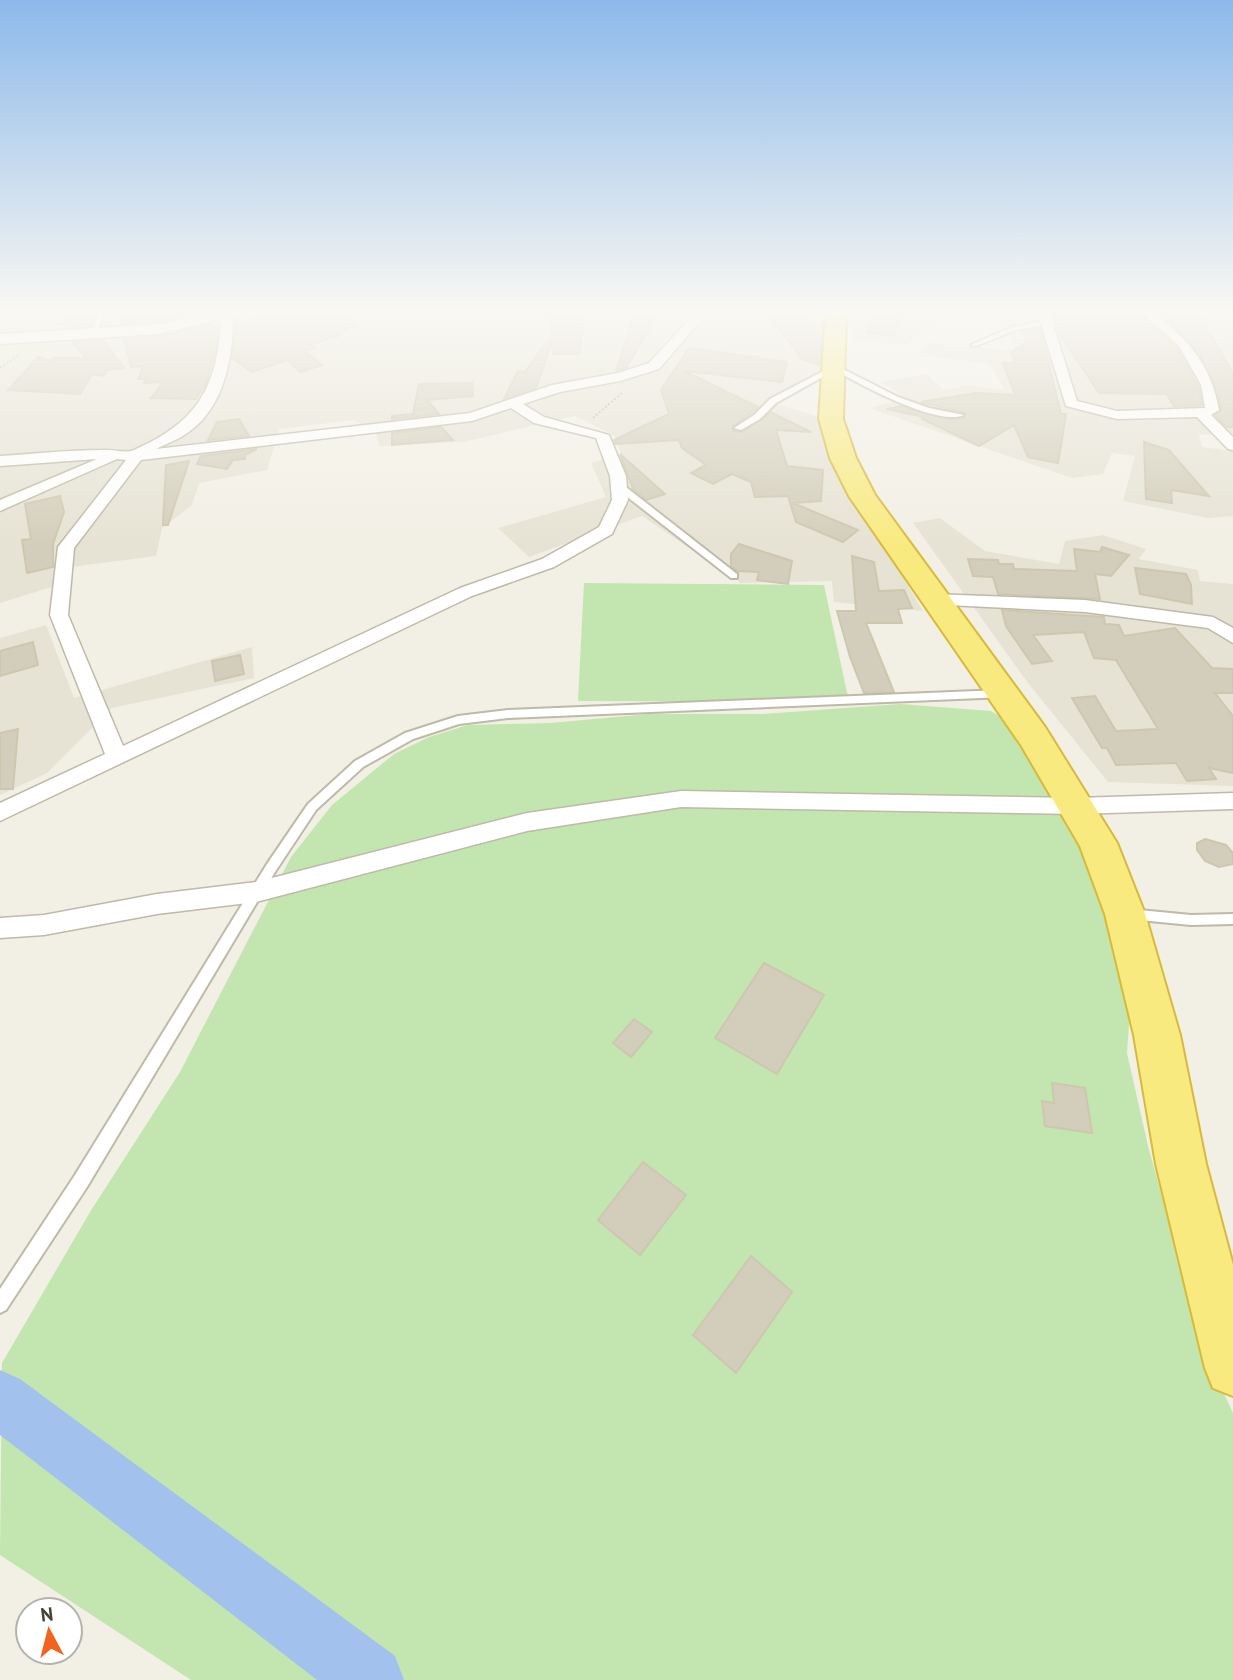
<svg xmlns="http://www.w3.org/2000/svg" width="1233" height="1680" viewBox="0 0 1233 1680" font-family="'PT Sans',sans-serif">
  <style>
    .residential { fill: #e6e3d4 }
    .green { fill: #c3e5af }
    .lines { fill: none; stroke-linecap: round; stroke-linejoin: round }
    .river { fill: #a3c1ed; fill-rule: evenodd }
    .building { fill: #d3cebb; stroke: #cec7af; stroke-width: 2 }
    .service-casing { stroke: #bdbaa8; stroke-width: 4 }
    .minor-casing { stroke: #bdbaa8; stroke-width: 3 }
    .tertiary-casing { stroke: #bdbaa8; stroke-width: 3 }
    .trunk-casing { stroke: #d7ba3a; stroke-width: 4 }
    .path { stroke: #beb89a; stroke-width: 2; stroke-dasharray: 2 2; stroke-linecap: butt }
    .service { fill: #fff; fill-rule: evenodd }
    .minor { fill: #fff; fill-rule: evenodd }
    .tertiary { fill: #fff; fill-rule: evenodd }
    .trunk { fill: #f9ea80; fill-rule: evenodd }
  </style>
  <rect width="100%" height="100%" fill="#f2f0e5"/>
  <path class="residential" d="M 0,311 L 828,311 L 832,315 L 829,368 L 766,401 L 820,417 L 827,449 L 923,611 L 834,602 L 832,581 L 741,583 L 642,516 L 529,557 L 498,528 L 606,497 L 591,463 L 621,454 L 615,436 L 575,416 L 463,442 L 380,446 L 376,433 L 354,420 L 279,429 L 267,470 L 199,483 L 192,505 L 162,528 L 156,556 L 71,567 L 68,582 L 0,603 Z
    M 855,311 L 936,311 L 930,327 L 905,345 L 851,339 Z
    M 984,311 L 1233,311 L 1233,434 L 1199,435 L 1202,447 L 1233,451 L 1233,516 L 1208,518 L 1123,501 L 1135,456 L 1112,453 L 1103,474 L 1072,478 L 869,408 L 906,398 L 880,382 L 926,374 L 944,390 L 969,385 L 1004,390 L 990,364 L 921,355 L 921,347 L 931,343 L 1015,351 L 1007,321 L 986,319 Z
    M 940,518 L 985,551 L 1059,564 L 1065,541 L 1103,535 L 1146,549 L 1139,559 L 1198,570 L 1200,581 L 1233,584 L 1233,786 L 1108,782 L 1028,683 L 913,523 Z
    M 46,625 L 74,698 L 252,647 L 254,678 L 112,708 L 47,773 L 0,795 L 0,638 Z"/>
  <path class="green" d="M 584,583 L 824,585 L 849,702 L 578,701 Z
    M 900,704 L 991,711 L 1031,736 L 1062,775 L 1132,982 L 1127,1053 L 1148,1146 L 1205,1353 L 1233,1413 L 1233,1680 L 191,1680 L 0,1555 L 2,1363 L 90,1212 L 180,1072 L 291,857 L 332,805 L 394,754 L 429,737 L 468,725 L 550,723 L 649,714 L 763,714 Z"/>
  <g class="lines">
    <path class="river" d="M 0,1370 L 20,1379 L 395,1656 L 404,1680 L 317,1680 L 0,1435 Z"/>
  </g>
  <path class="building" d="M 118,311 L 205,311 L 160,321 L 121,324 Z
    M 301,311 L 340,311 L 356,325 L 338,333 L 341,335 L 312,344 L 316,348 L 305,351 L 322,365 L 300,372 L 287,360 L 252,372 L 232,358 L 236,323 Z
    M 550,311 L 575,311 L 576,316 L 584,319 L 579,354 L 553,354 Z
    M 635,311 L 651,311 L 653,322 L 627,367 L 616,371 Z
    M 765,311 L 789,311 L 794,317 L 806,316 L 822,337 L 820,365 L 803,360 Z
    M 877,311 L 904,311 L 893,336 L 866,332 Z
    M 1052,311 L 1137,311 L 1177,348 L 1198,386 L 1202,405 L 1174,406 L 1166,394 L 1099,393 L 1059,333 Z
    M 1157,311 L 1198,312 L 1233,373 L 1233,427 L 1226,427 L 1215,415 L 1221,411 L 1218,393 L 1198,353 Z
    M 82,312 L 91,326 L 57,325 Z
    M 210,324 L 211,327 L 218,326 L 216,345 L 206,384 L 196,399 L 151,398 L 163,382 L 144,383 L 146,379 L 138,379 L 143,366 L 131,367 L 124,339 L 161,337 Z
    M 1040,328 L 1061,414 L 1066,414 L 1058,463 L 1028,457 L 1014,425 L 979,446 L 922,419 L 924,417 L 887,409 L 901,406 L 952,420 L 964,418 L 966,413 L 921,402 L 977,393 L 1015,395 L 1003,363 L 1015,363 L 1011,352 L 1027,342 L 1023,331 Z
    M 103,340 L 124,368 L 107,370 L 103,376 L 92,374 L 80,394 L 8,390 L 38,357 L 51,360 L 54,358 L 86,358 L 72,342 Z
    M 548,340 L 552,342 L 536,388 L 504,399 L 518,371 L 525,372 Z
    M 689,348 L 787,362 L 782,382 L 684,371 L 758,407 L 733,426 L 733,431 L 742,432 L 770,412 L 811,432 L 776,430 L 787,466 L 823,470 L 821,501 L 793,503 L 858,530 L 843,542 L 796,522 L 788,496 L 755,497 L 751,482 L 732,474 L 713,484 L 691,473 L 706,465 L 682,448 L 679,440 L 615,444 L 614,440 L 669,414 L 661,390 Z
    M 472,383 L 473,396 L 427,400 L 439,414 L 392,419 L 392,416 L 413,414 L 419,384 Z
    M 239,419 L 249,436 L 208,440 L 217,422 Z
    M 441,427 L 453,440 L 392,445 L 392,433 Z
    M 1144,442 L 1169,450 L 1209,496 L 1171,490 L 1172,503 L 1146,499 Z
    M 257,449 L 245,455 L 245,459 L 233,460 L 227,469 L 197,464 L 201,456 Z
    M 620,454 L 665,494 L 646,500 L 633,489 Z
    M 189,461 L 168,525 L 163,525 L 166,465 Z
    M 60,496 L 64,512 L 53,544 L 53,567 L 27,573 L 22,540 L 31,539 L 25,504 Z
    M 739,544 L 792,561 L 788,584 L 757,580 L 759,572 L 737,571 L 731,566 L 731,554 Z
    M 1102,547 L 1129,555 L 1111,576 L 1095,574 L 1100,599 L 998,594 L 993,577 L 973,576 L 968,559 L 998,560 L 999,564 L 1013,564 L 1014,569 L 1077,571 L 1074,549 L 1100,552 Z
    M 852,556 L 874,562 L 879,591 L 904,590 L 912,608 L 898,609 L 902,623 L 866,623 L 894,692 L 864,693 L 850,657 L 837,611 L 856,611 Z
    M 1135,568 L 1186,574 L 1191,585 L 1192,604 L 1140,594 Z
    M 1002,610 L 1104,617 L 1105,624 L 1119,625 L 1124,636 L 1175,628 L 1212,668 L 1233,669 L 1233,693 L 1215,693 L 1233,716 L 1233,773 L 1209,768 L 1216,779 L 1187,781 L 1176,763 L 1116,765 L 1107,748 L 1102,748 L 1072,698 L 1095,696 L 1116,731 L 1158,729 L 1116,660 L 1094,658 L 1084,632 L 1033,635 L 1052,661 L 1032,664 L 1006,626 Z
    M 33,642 L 38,665 L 0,676 L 0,651 Z
    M 240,655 L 244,674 L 215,681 L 212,661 Z
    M 18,729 L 13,789 L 0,789 L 0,733 Z
    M 1205,839 L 1226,845 L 1233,853 L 1233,864 L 1219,867 L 1205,861 L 1197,850 L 1197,843 Z
    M 764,963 L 824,995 L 777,1074 L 715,1038 Z
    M 634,1019 L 652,1032 L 631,1057 L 613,1043 Z
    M 1052,1083 L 1085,1088 L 1092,1133 L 1045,1126 L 1042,1101 L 1054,1103 Z
    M 643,1162 L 686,1195 L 640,1255 L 598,1220 Z
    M 751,1256 L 792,1292 L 736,1373 L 693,1335 Z"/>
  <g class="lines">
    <g class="service-casing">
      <path id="service" d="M 98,311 L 104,311 L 97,333 L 94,335 L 91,333 Z
        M 1046,321 L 1049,323 L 1048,324 L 1016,330 L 976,346 L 971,345 L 1012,327 Z
        M 835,365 L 898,397 L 929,408 L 964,415 C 938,427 859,384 835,370 L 776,403 L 760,419 L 741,430 L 734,428 L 754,415 L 770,399 Z
        M 616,484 L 622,484 L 737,574 L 737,578 L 731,578 L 616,488 Z
        M 1001,690 L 1005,691 L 1006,694 L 1005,697 L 508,718 L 459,724 L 413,739 L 363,767 L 316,810 L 275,872 L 87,1187 L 6,1310 L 0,1313 L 0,1289 L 75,1175 L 267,864 L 308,804 L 355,761 L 405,733 L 458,716 L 508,710 Z
        M 1129,909 L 1191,915 L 1233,914 L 1233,924 L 1191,925 L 1129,919 L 1124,918 L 1122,914 L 1124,910 Z"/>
    </g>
    <g class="minor-casing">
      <path id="minor" d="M 697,311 L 709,311 L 659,369 L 620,381 L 560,392 L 523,404 L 544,417 L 609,435 L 626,476 L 628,500 L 612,534 L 554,567 L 472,596 L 0,821 L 0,803 L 105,754 L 50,615 L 58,547 L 126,460 L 117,459 L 0,511 L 0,500 L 97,459 L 0,466 L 0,456 C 34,454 68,450 102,450 C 112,449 126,454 134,450 C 196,423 217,389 221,321 L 217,316 L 223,312 L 233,321 C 232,360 224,406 190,431 C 180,439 168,443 156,449 L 470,413 L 552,385 L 618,373 L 649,363 ZM 511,408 L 534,423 L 596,438 L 610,476 L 612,500 L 599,527 L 542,559 L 460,588 L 123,746 L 68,615 L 74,548 L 141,460 L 472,421 Z
        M 1037,311 L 1049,311 L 1077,401 L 1117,411 L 1205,408 L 1201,385 L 1179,346 L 1140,311 L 1153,311 C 1188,340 1211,364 1219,410 L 1211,415 L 1233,437 L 1233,450 L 1228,449 L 1197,417 L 1117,419 L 1066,406 Z
        M 933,594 L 1085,600 L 1213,617 L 1233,628 L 1233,643 L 1208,628 L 1085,612 L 927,604 L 924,600 L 927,596 Z
        M 681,791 L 1077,798 L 1233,793 L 1233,809 L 1077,814 L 681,807 L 527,831 L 256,902 L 157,914 L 44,935 L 0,938 L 0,918 L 44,915 L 157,894 L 256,882 L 527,813 Z"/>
    </g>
    <g class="tertiary-casing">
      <path id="tertiary" d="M 216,311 L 243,311 L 241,314 L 160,334 L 0,344 L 0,334 L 160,324 Z"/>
    </g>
    <g class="trunk-casing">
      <path id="trunk" d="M 826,311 L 846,311 L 843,419 L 856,458 L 875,495 L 1045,727 L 1117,843 L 1145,914 L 1180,1035 L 1206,1164 L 1233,1265 L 1233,1396 L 1213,1388 L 1205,1368 L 1156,1164 L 1134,1035 L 1105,914 L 1080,846 L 1021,745 L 849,496 L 830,458 L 819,419 Z"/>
    </g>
    <path class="path" d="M 0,368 L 20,354
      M 593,418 L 623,392"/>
    <use href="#service" class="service"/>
    <use href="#minor" class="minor"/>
    <use href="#tertiary" class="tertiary"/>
    <use href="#trunk" class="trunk"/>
  </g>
  <linearGradient id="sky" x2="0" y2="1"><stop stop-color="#8cb9ea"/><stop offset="0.57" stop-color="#f9f8f3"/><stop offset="1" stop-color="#f9f8f3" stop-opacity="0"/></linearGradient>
  <rect width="1233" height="546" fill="url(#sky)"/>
  <g transform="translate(49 1631) rotate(353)"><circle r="33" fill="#ffffff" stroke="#b4b3ae" stroke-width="2"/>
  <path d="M0-5L12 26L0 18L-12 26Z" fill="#f2641d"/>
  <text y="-10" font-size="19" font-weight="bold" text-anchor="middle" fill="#444135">N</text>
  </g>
</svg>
